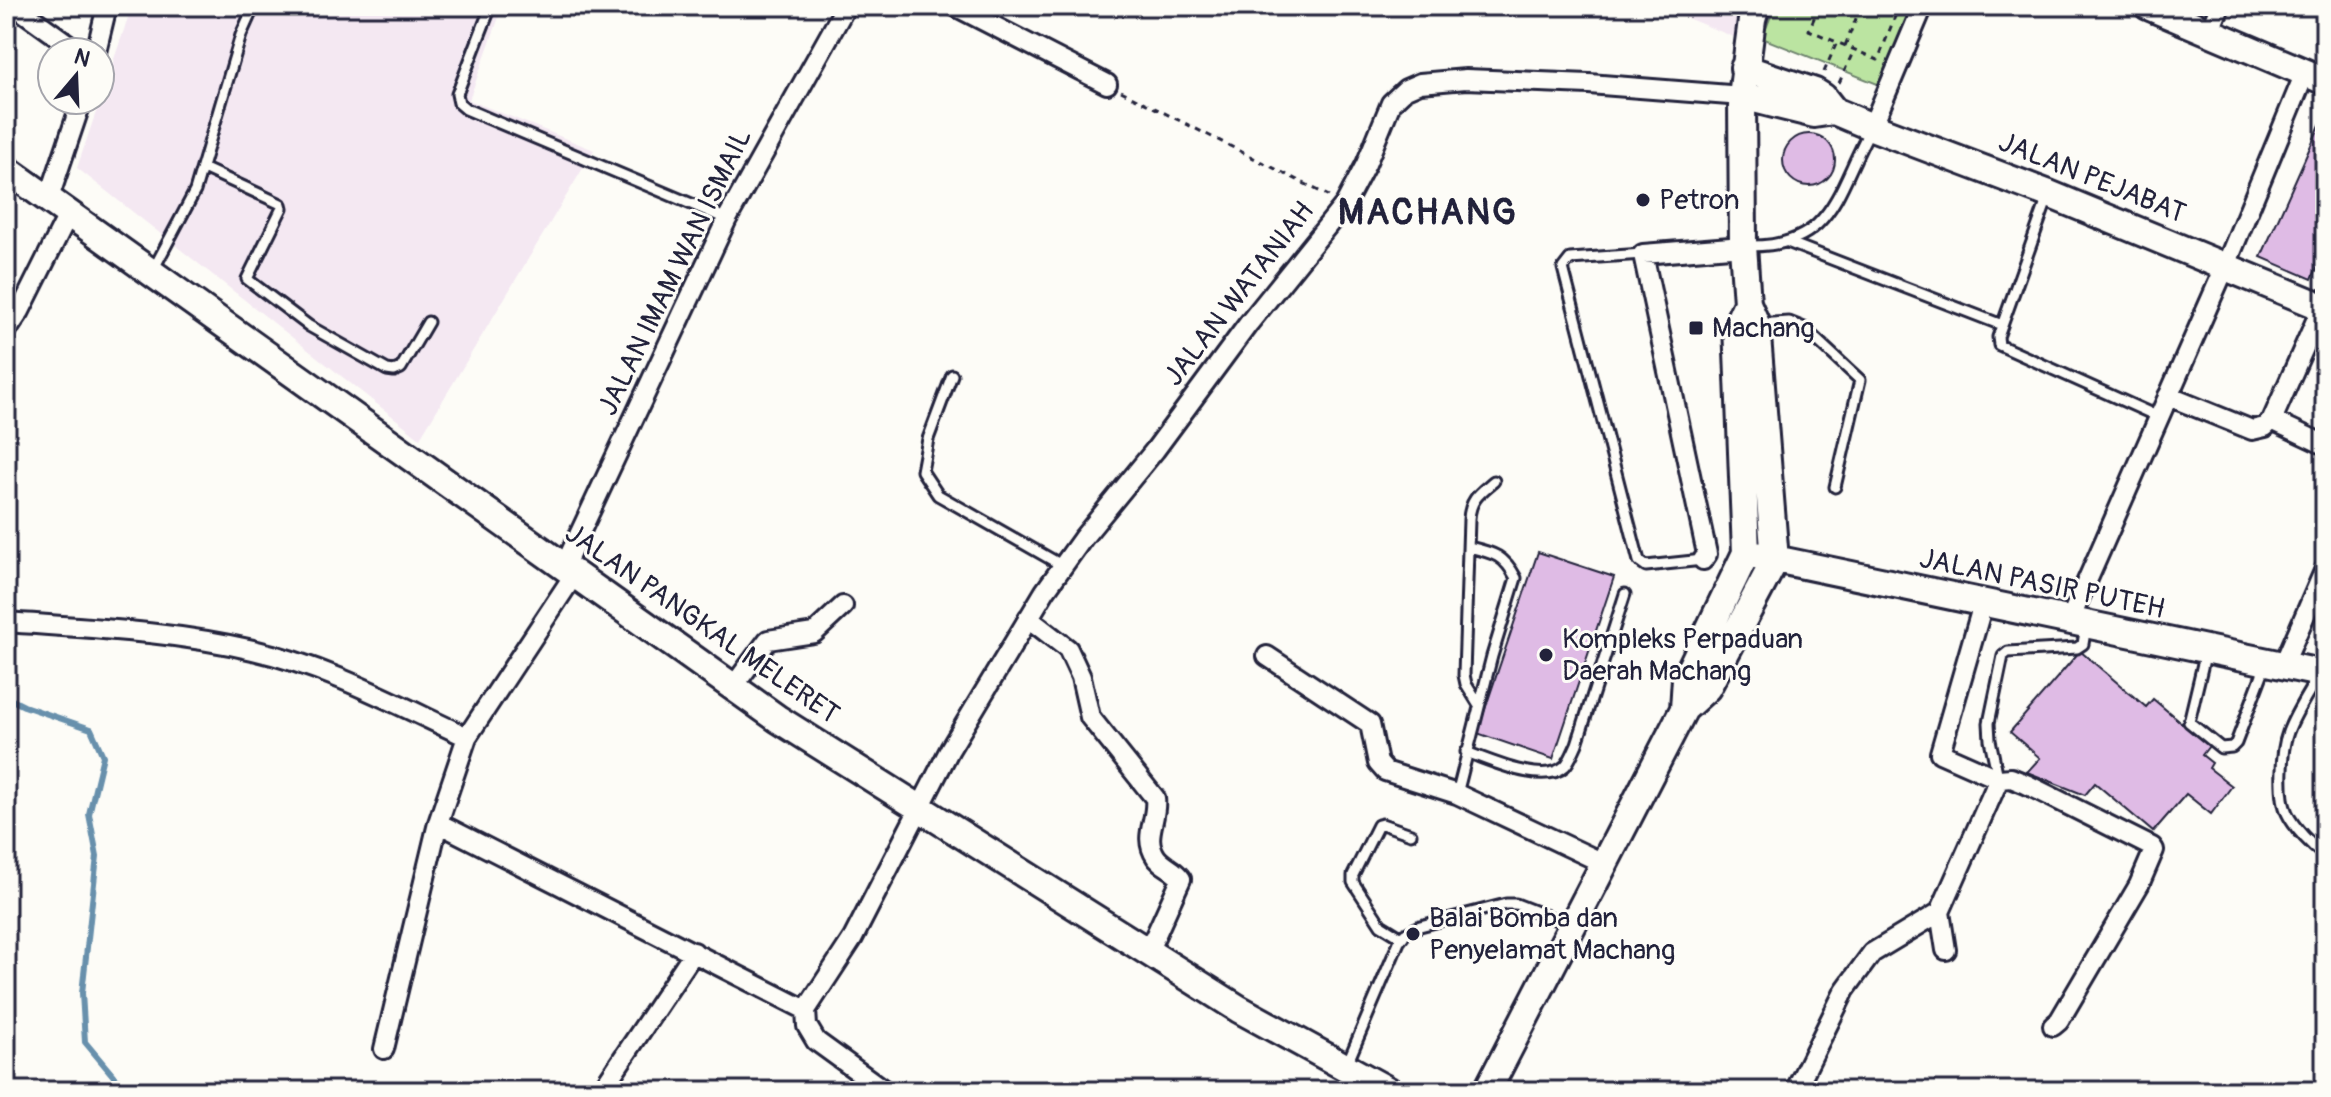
<svg xmlns="http://www.w3.org/2000/svg" width="2331" height="1097" viewBox="0 0 2331 1097" font-family="Pangolin,sans-serif">
  <style>
    .built { fill: #f4e8f2 }
    .green { fill: #bbe4a1; stroke: #6e836e; stroke-width: 2 }
    .lines { fill: none; stroke-linecap: round; stroke-linejoin: round }
    .stream { stroke: #6790ac; stroke-width: 6 }
    .building { fill: #dfbbe5; stroke: #22223b; stroke-width: 2 }
    .lane-casing { stroke: #22223b; stroke-width: 15 }
    .street-casing { stroke: #22223b; stroke-width: 24 }
    .secondary-casing { stroke: #22223b; stroke-width: 32 }
    .path { stroke: #22223b; stroke-width: 3; stroke-dasharray: 6 6; stroke-linecap: butt }
    .lane { stroke: #fdfcf7; stroke-width: 9 }
    .street { stroke: #fdfcf7; stroke-width: 18 }
    .secondary { stroke: #fdfcf7; stroke-width: 26 }
    .poi-dot { fill: #22223b; stroke: #fdfcf7; stroke-width: 3 }
    .labels { text-anchor: middle; dominant-baseline: central; stroke-width: 6; stroke-linejoin: round; paint-order: stroke }
    .street-label { font-size: 28px; fill: #22223b; stroke: #fdfcf7 }
    .poi-label { font-size: 28px; fill: #22223b; stroke: #fdfcf7; text-anchor: start }
    .district-label { font-size: 36px; font-weight: bold; letter-spacing: 2px; fill: #22223b; stroke: #fdfcf7 }
  </style>
  <rect width="100%" height="100%" fill="#fdfcf7"/>
  <filter id="ink" filterUnits="userSpaceOnUse"><feTurbulence type="fractalNoise" baseFrequency=".0125" numOctaves="2"/><feDisplacementMap in="SourceGraphic" scale="16" xChannelSelector="R" yChannelSelector="G"/><feConvolveMatrix kernelMatrix="1 2 1 2 8 2 1 2 1" color-interpolation-filters="sRGB"/></filter>
  <g filter="url(#ink)">
    <path class="built" d="M 132,6 L 503,6 L 469,100 L 594,150 L 420,438 L 77,168 Z
      M 1657,6 L 1746,6 L 1734,37 Z"/>
    <path class="green" d="M 1775,6 L 1912,6 L 1880,85 L 1762,38 Z"/>
    <g class="lines">
      <path class="stream" d="M 6,697 L 24,706 L 91,729 L 103,756 L 89,814 L 97,856 L 82,993 L 85,1042 L 116,1079 L 134,1091"/>
    </g>
    <path class="building" d="M 2324,116 L 2325,250 L 2312,279 L 2261,257 Z
      M1783 160a26 26 0 1 1 52 0a26 26 0 1 1-52 0Z
      M 1538,552 L 1614,577 L 1553,759 L 1477,733 Z
      M 2080,651 L 2146,707 L 2153,699 L 2209,746 L 2202,755 L 2212,763 L 2209,768 L 2232,786 L 2211,814 L 2186,794 L 2153,832 L 2095,783 L 2085,795 L 2027,772 L 2040,758 L 2010,732 Z"/>
    <g class="lines">
      <g class="lane-casing">
        <path id="lane" d="M 491,6 L 457,94 L 459,103 L 466,109 L 727,219
          M 203,168 L 281,204 L 282,208 L 247,279 L 309,326 L 387,370 L 394,371 L 401,368 L 428,322
          M 2048,197 L 1998,337 L 1999,345 L 2159,417
          M 1790,243 L 2002,325
          M 1747,246 C 1833,248 1836,192 1870,130
          M 1643,254 L 1570,259 L 1563,268 L 1639,561 L 1646,566 L 1703,560
          M 152,272 L 195,191 L 241,35 L 254,6
          M 1757,324 L 1789,322 L 1804,328 L 1860,380 L 1835,487
          M 952,375 L 928,439 L 922,471 L 938,495 L 1063,566
          M 2206,651 L 2189,722 L 2221,748 L 2232,747 L 2236,743 L 2266,664
          M 2318,676 C 2308,694 2295,713 2288,732 C 2281,750 2279,796 2287,813 C 2294,828 2312,846 2325,856
          M 1479,705 L 1466,684 L 1464,675 L 1469,519 C 1470,499 1480,493 1494,481
          M 1466,752 C 1490,760 1544,786 1565,766 C 1570,761 1574,750 1577,744 L 1625,594
          M 1998,777 L 1990,740 L 1989,723 L 2003,656 L 2008,652 L 2077,648 L 2083,644 L 2086,626
          M 1457,794 L 1492,656 L 1516,578 C 1504,555 1494,553 1469,547
          M 1402,938 L 1381,925 L 1353,882 L 1353,875 L 1378,825 L 1382,824 L 1411,834
          M 1347,1064 L 1399,942 L 1405,934 L 1420,926 L 1506,904 L 1516,904 L 1570,925"/>
      </g>
      <g class="street-casing">
        <path id="street" d="M 15,6 L 79,52
          M 955,6 L 1107,84
          M 2209,32 L 2220,6
          M 96,52 L 107,6
          M 1872,127 L 1923,6
          M 49,198 L 82,100
          M 6,327 L 10,326 L 20,311 L 69,213
          M 2168,396 L 2252,430 L 2265,427 L 2272,420 L 2325,445
          M 2272,420 L 2322,307
          M 1703,560 L 1707,554 L 1643,254 L 1743,246
          M 564,567 L 727,219 L 846,6
          M 1983,604 L 1940,753 L 1999,779 L 2011,778 L 2026,784 L 2152,847 L 2154,850 L 2139,885 L 2059,1021 L 2053,1026
          M 1028,618 L 1068,649 L 1081,677 L 1090,717 L 1155,798 C 1158,820 1142,836 1156,857 C 1163,867 1175,869 1181,879 L 1148,952
          M 6,622 C 89,628 172,631 253,650 C 328,667 398,705 467,737
          M 2069,622 L 2226,265 L 2305,73
          M 1267,656 L 1370,724 L 1378,763 L 1385,771 L 1457,794 L 1603,863
          M 2283,666 L 2325,569
          M 733,687 L 768,640 L 814,633 L 843,606
          M 438,823 L 806,1010
          M 1946,950 L 1940,912 L 1999,779
          M 384,1049 L 438,823 L 467,737 L 574,575
          M 601,1091 L 694,952
          M 885,1091 L 816,1041 L 807,1026 L 806,1010 L 853,938 L 950,749 L 1045,591 L 1083,538 L 1155,450 L 1249,323 L 1345,204 L 1366,164 L 1391,103 L 1406,89 L 1420,83 L 1466,79 L 1589,84 L 1742,96
          M 1795,1091 L 1845,990 L 1872,953 L 1940,912"/>
      </g>
      <g class="secondary-casing">
        <path id="secondary" d="M 1756,6 L 1752,20 L 1742,96 L 1743,246 L 1747,303 L 1756,324 L 1775,560
          M 2148,6 L 2325,81
          M 1744,68 L 1815,92 L 1823,97 L 1834,111 L 1872,127 L 2049,194 L 2325,308
          M 1742,96 L 1814,114 L 1834,111
          M 6,169 L 778,719 L 1239,1009 L 1389,1091
          M 1746,553 L 2325,674
          M 1684,709 L 1686,678 L 1746,553 L 1737,325 L 1747,303
          M 1487,1091 L 1684,709 L 1707,688 L 1775,560"/>
      </g>
      <path class="path" d="M 1819,6 L 1809,30 L 1878,60 L 1899,6
        M 1845,46 L 1861,6
        M 1824,72 L 1837,42
        M 1839,83 L 1854,50
        M 1121,91 L 1329,196"/>
      <use href="#lane" class="lane"/>
      <use href="#street" class="street"/>
      <use href="#secondary" class="secondary"/>
    </g>
  </g>
  <g class="poi-dot">
    <circle cx="1643" cy="200" r="8"/>
    <rect x="1688" y="320" width="16" height="16" rx="4"/>
    <circle cx="1546" cy="655" r="8"/>
    <circle cx="1413" cy="934" r="8"/>
  </g>
  <g class="labels">
    <g class="street-label">
      <text transform="translate(2092 178) rotate(22)">JALAN PEJABAT</text>
      <text transform="translate(675 272) rotate(-64)">JALAN IMAM WAN ISMAIL</text>
      <text transform="translate(1239 294) rotate(-52)">JALAN WATANIAH</text>
      <text transform="translate(2042 584) rotate(12)">JALAN PASIR PUTEH</text>
      <text transform="translate(702 624) rotate(35)">JALAN PANGKAL MELERET</text>
    </g>
    <g class="poi-label">
      <text x="1659" y="200">Petron</text>
      <text x="1712" y="328">Machang</text>
      <text x="1562" y="639">Kompleks Perpaduan<tspan x="1562" dy="32">Daerah Machang</tspan></text>
      <text x="1429" y="918">Balai Bomba dan<tspan x="1429" dy="32">Penyelamat Machang</tspan></text>
    </g>
    <g class="district-label">
      <text x="1428" y="212">MACHANG</text>
    </g>
  </g>
  <rect width="2331" height="1097" fill="none" stroke="#fdfcf7" stroke-width="32"/>
  <rect x="16" y="16" width="2299" height="1065" fill="none" stroke="#22223b" stroke-width="3" filter="url(#ink)"/>
  <g transform="translate(76 76) rotate(19)"><circle r="38" fill="#fdfcf7" stroke="#a5a5ac" stroke-width="2"/>
  <path d="M0-6L14 30L0 20L-14 30Z" fill="#22223b"/>
  <text y="-12" font-size="22" font-weight="bold" text-anchor="middle" fill="#22223b">N</text>
  </g>
</svg>
